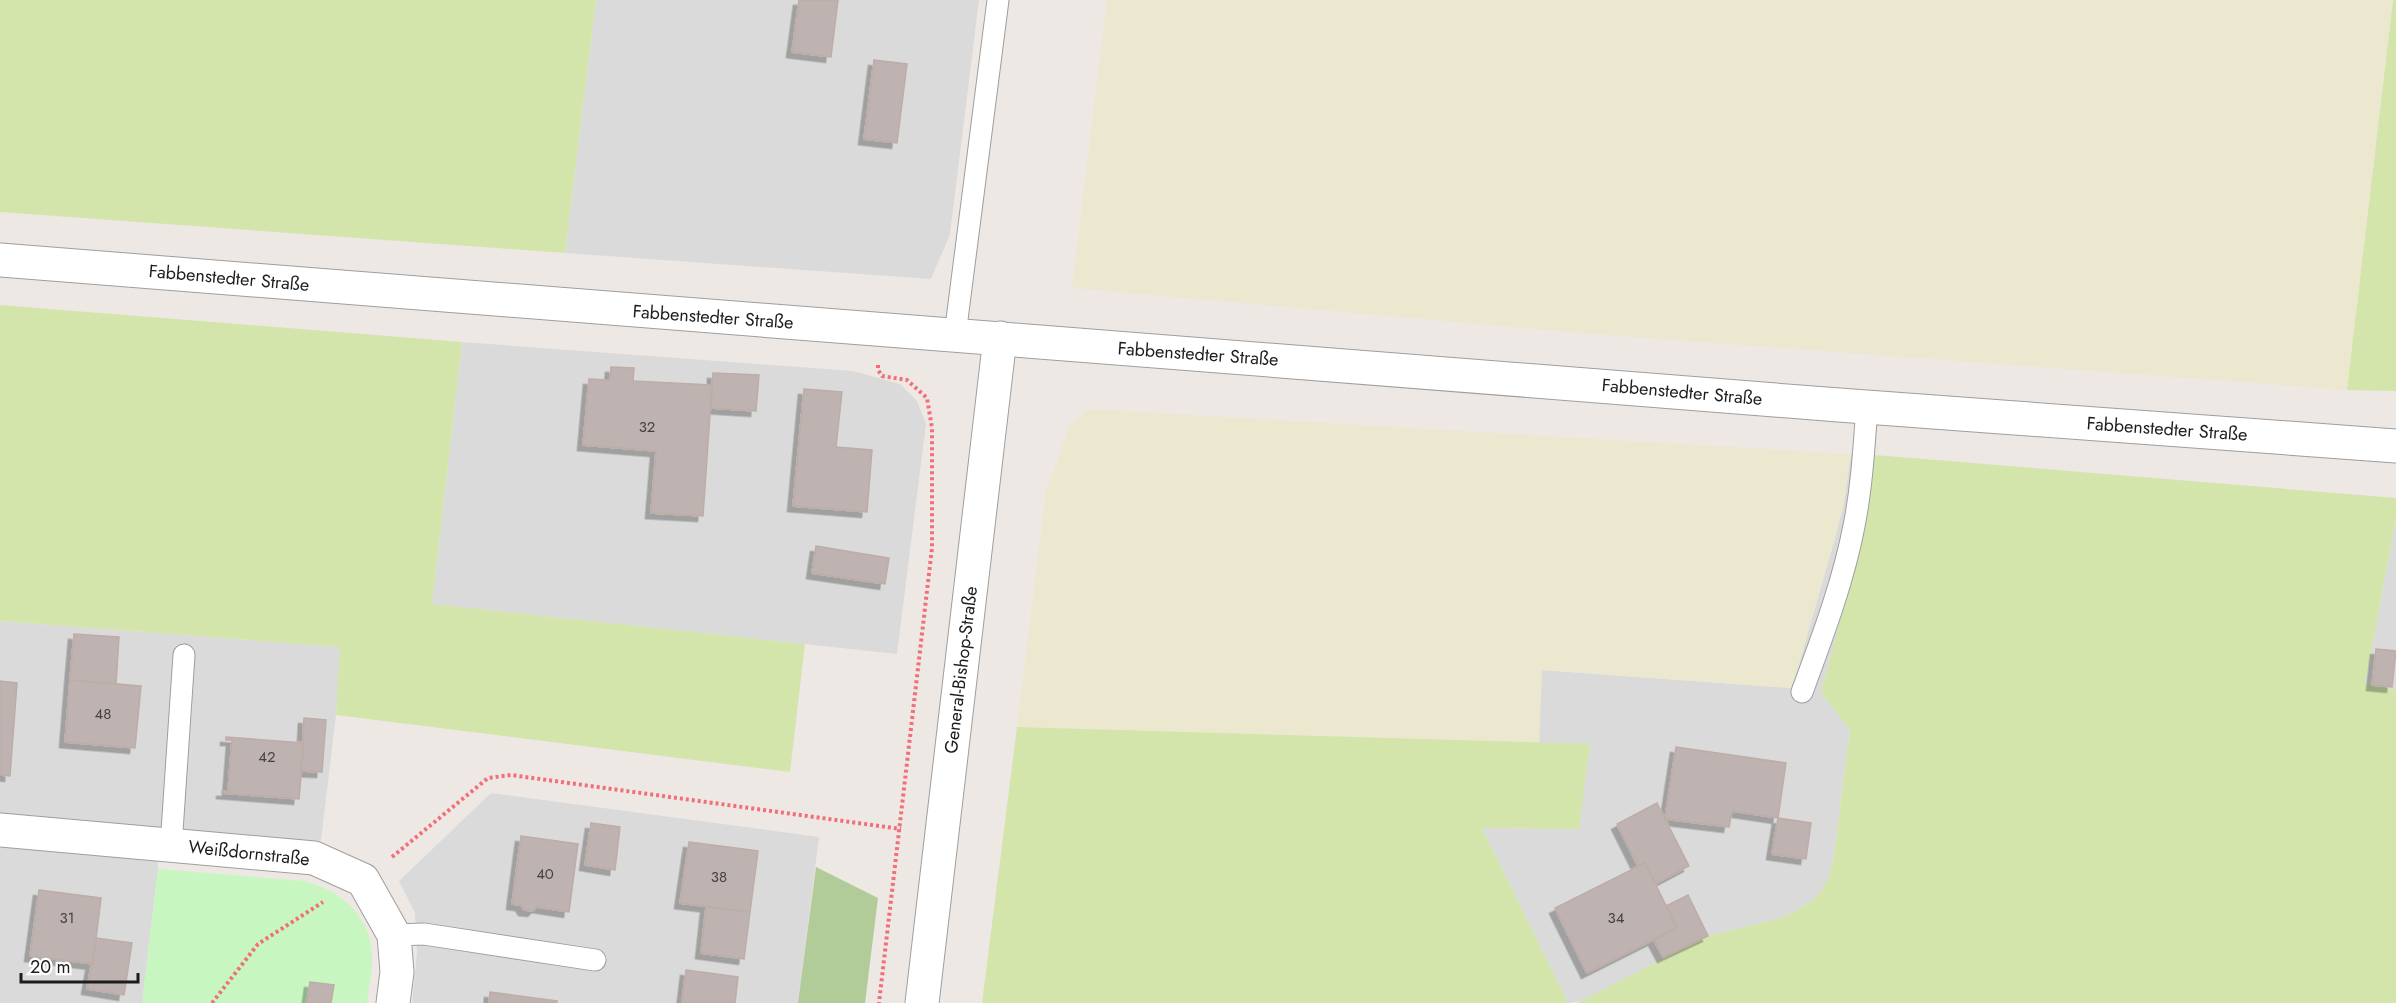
<svg xmlns="http://www.w3.org/2000/svg" width="2396" height="1003" viewBox="0 0 2396 1003" font-family="Jost,sans-serif">
  <style>
    .residential { fill: #dbdada }
    .farmland { fill: #ece8cf }
    .grass { fill: #d3e5ab }
    .forest { fill: #b1cb99 }
    .park { fill: #c7f6c1 }
    .building { fill: #beb3b0; stroke: #beaca6; stroke-width: 1.5; filter: url(#shadow) }
    .lines { fill: none; stroke-linecap: round; stroke-linejoin: round }
    .service-casing { stroke: #9e9e9e; stroke-width: 23 }
    .minor-casing { stroke: #9e9e9e; stroke-width: 35 }
    .tertiary-casing { stroke: #9e9e9e; stroke-width: 35 }
    .path { stroke: #f26f7a; stroke-width: 4; stroke-dasharray: 3 3; stroke-linecap: butt }
    .service { stroke: #fff; stroke-width: 21 }
    .minor { stroke: #fff; stroke-width: 33 }
    .tertiary { stroke: #fff; stroke-width: 33 }
    .labels { text-anchor: middle; dominant-baseline: central; stroke-width: 6; stroke-linejoin: round; paint-order: stroke }
    .number-label { font-size: 15px; fill: #454242 }
    .street-label { font-size: 18px; fill: #1d1d1d; stroke: #fff }
  </style>
  <defs>
    <filter id="shadow"><feDropShadow dx="-5.5" dy="5.5" stdDeviation="0" flood-color="#0004"/></filter>
  </defs>
  <rect width="100%" height="100%" fill="#ede8e3"/>
  <path class="residential" d="M 596,0 L 979,0 L 950,234 L 931,279 L 565,253 Z
    M 462,342 L 853,371 L 900,384 L 917,401 L 926,424 L 897,654 L 432,604 Z
    M 1851,454 L 1875,455 L 1865,515 L 1842,619 L 1821,692 L 1850,730 L 1833,862 L 1829,880 L 1817,897 L 1795,912 L 1778,919 L 1708,936 L 1583,1001 L 1568,1003 L 1482,828 L 1578,829 L 1590,744 L 1539,744 L 1541,670 L 1792,688 L 1835,538 L 1843,507 Z
    M 2396,519 L 2396,690 L 2365,684 Z
    M 0,621 L 341,647 L 336,715 L 321,841 L 159,832 L 158,869 L 142,1003 L 0,1003 Z
    M 491,793 L 819,837 L 798,1003 L 412,1003 L 417,953 L 415,913 L 399,881 Z"/>
  <path class="farmland" d="M 1107,0 L 2393,0 L 2347,390 L 1579,333 L 1072,288 Z
    M 1090,409 L 1851,454 L 1843,507 L 1835,538 L 1792,688 L 1542,670 L 1539,744 L 1017,727 L 1046,491 L 1070,425 Z"/>
  <path class="grass" d="M 0,0 L 596,0 L 565,253 L 0,212 Z
    M 2393,0 L 2396,0 L 2396,391 L 2347,390 Z
    M 0,305 L 462,342 L 432,604 L 805,644 L 790,772 L 336,715 L 340,647 L 0,621 Z
    M 1875,455 L 2396,498 L 2396,519 L 2365,684 L 2396,690 L 2396,1003 L 1577,1003 L 1708,936 L 1778,919 L 1795,912 L 1817,897 L 1828,880 L 1833,862 L 1850,730 L 1821,692 C 1843,614 1862,536 1875,455 Z
    M 1017,727 L 1590,744 L 1579,829 L 1482,828 L 1568,1003 L 982,1003 Z"/>
  <path class="forest" d="M 816,867 L 878,898 L 865,1003 L 798,1003 Z"/>
  <path class="park" d="M 158,869 L 304,881 C 343,891 373,918 372,961 C 372,975 368,989 367,1003 L 142,1003 Z"/>
  <path class="building" d="M 799,0 L 838,0 L 831,57 L 792,52 Z
    M 874,60 L 907,64 L 897,143 L 864,139 Z
    M 611,367 L 634,368 L 633,381 L 712,385 L 703,516 L 651,513 L 656,451 L 583,445 L 589,379 L 610,380 Z
    M 713,373 L 759,375 L 756,411 L 711,408 Z
    M 804,389 L 842,392 L 836,447 L 872,450 L 867,512 L 793,506 Z
    M 816,546 L 889,558 L 885,584 L 812,573 Z
    M 74,634 L 119,637 L 116,684 L 70,680 Z
    M 2376,649 L 2396,651 L 2392,687 L 2372,685 Z
    M 70,680 L 141,686 L 135,748 L 65,742 Z
    M 0,681 L 17,683 L 10,776 L 0,775 Z
    M 304,718 L 326,720 L 322,772 L 301,771 Z
    M 226,737 L 304,743 L 299,799 L 222,793 L 222,791 L 228,791 L 232,740 L 226,740 Z
    M 1676,747 L 1786,763 L 1778,818 L 1732,811 L 1729,827 L 1665,819 Z
    M 1657,803 L 1689,866 L 1655,884 L 1645,863 L 1638,866 L 1617,824 Z
    M 1778,818 L 1811,823 L 1806,859 L 1772,854 Z
    M 591,823 L 620,827 L 615,870 L 585,865 Z
    M 521,836 L 578,844 L 569,912 L 537,907 L 533,911 L 524,910 L 521,905 L 512,904 Z
    M 689,842 L 758,851 L 750,912 L 680,903 Z
    M 1645,863 L 1677,928 L 1587,973 L 1555,908 Z
    M 39,890 L 101,898 L 93,964 L 30,956 Z
    M 1688,895 L 1708,936 L 1663,957 L 1654,940 L 1677,928 L 1666,906 Z
    M 706,907 L 750,912 L 744,959 L 701,953 Z
    M 96,938 L 132,943 L 124,995 L 87,989 Z
    M 686,970 L 738,977 L 735,1003 L 682,1003 Z
    M 310,982 L 334,985 L 331,1003 L 307,1003 Z
    M 490,992 L 557,1001 L 557,1003 L 489,1003 Z"/>
  <g class="lines">
    <g class="service-casing">
      <path id="service" d="M 955,335 L 998,0
        M 1802,692 C 1822,638 1843,583 1854,526 C 1862,486 1864,446 1867,407
        M 171,846 L 184,655
        M 394,935 L 424,934 L 595,960"/>
    </g>
    <g class="minor-casing">
      <path id="minor" d="M 0,830 L 314,858 L 363,880 L 394,935 L 397,972 L 393,1003
        M 922,1003 L 1000,338"/>
    </g>
    <g class="tertiary-casing">
      <path id="tertiary" d="M 0,260 L 1839,405 L 2396,446"/>
    </g>
    <path class="path" d="M 878,365 L 878,370 L 882,376 L 907,380 L 927,398 L 932,428 L 932,548 L 879,1003
      M 392,857 L 488,778 L 511,775 L 901,829
      M 212,1003 L 258,944 L 323,902"/>
    <use href="#service" class="service"/>
    <use href="#minor" class="minor"/>
    <use href="#tertiary" class="tertiary"/>
  </g>
  <g class="labels">
    <g class="number-label">
      <text x="647" y="427">32</text>
      <text x="103" y="714">48</text>
      <text x="267" y="757">42</text>
      <text x="545" y="874">40</text>
      <text x="719" y="877">38</text>
      <text x="67" y="918">31</text>
      <text x="1616" y="918">34</text>
    </g>
    <g class="street-label">
      <text transform="translate(229 278) rotate(5)">Fabbenstedter Straße</text>
      <text transform="translate(713 317) rotate(4)">Fabbenstedter Straße</text>
      <text transform="translate(1198 354) rotate(4)">Fabbenstedter Straße</text>
      <text transform="translate(1682 392) rotate(5)">Fabbenstedter Straße</text>
      <text transform="translate(2167 429) rotate(4)">Fabbenstedter Straße</text>
      <text transform="translate(961 670) rotate(-83)">General-Bishop-Straße</text>
      <text transform="translate(249 853) rotate(6)">Weißdornstraße</text>
    </g>
  </g>
  <path d="M21 973v9h117v-9" fill="none" stroke="#1d1d1d" stroke-width="3"/>
  <text x="30" y="973" font-size="18" fill="#1d1d1d" stroke="#ffffff" stroke-width="4.5" paint-order="stroke">20 m</text>
</svg>
